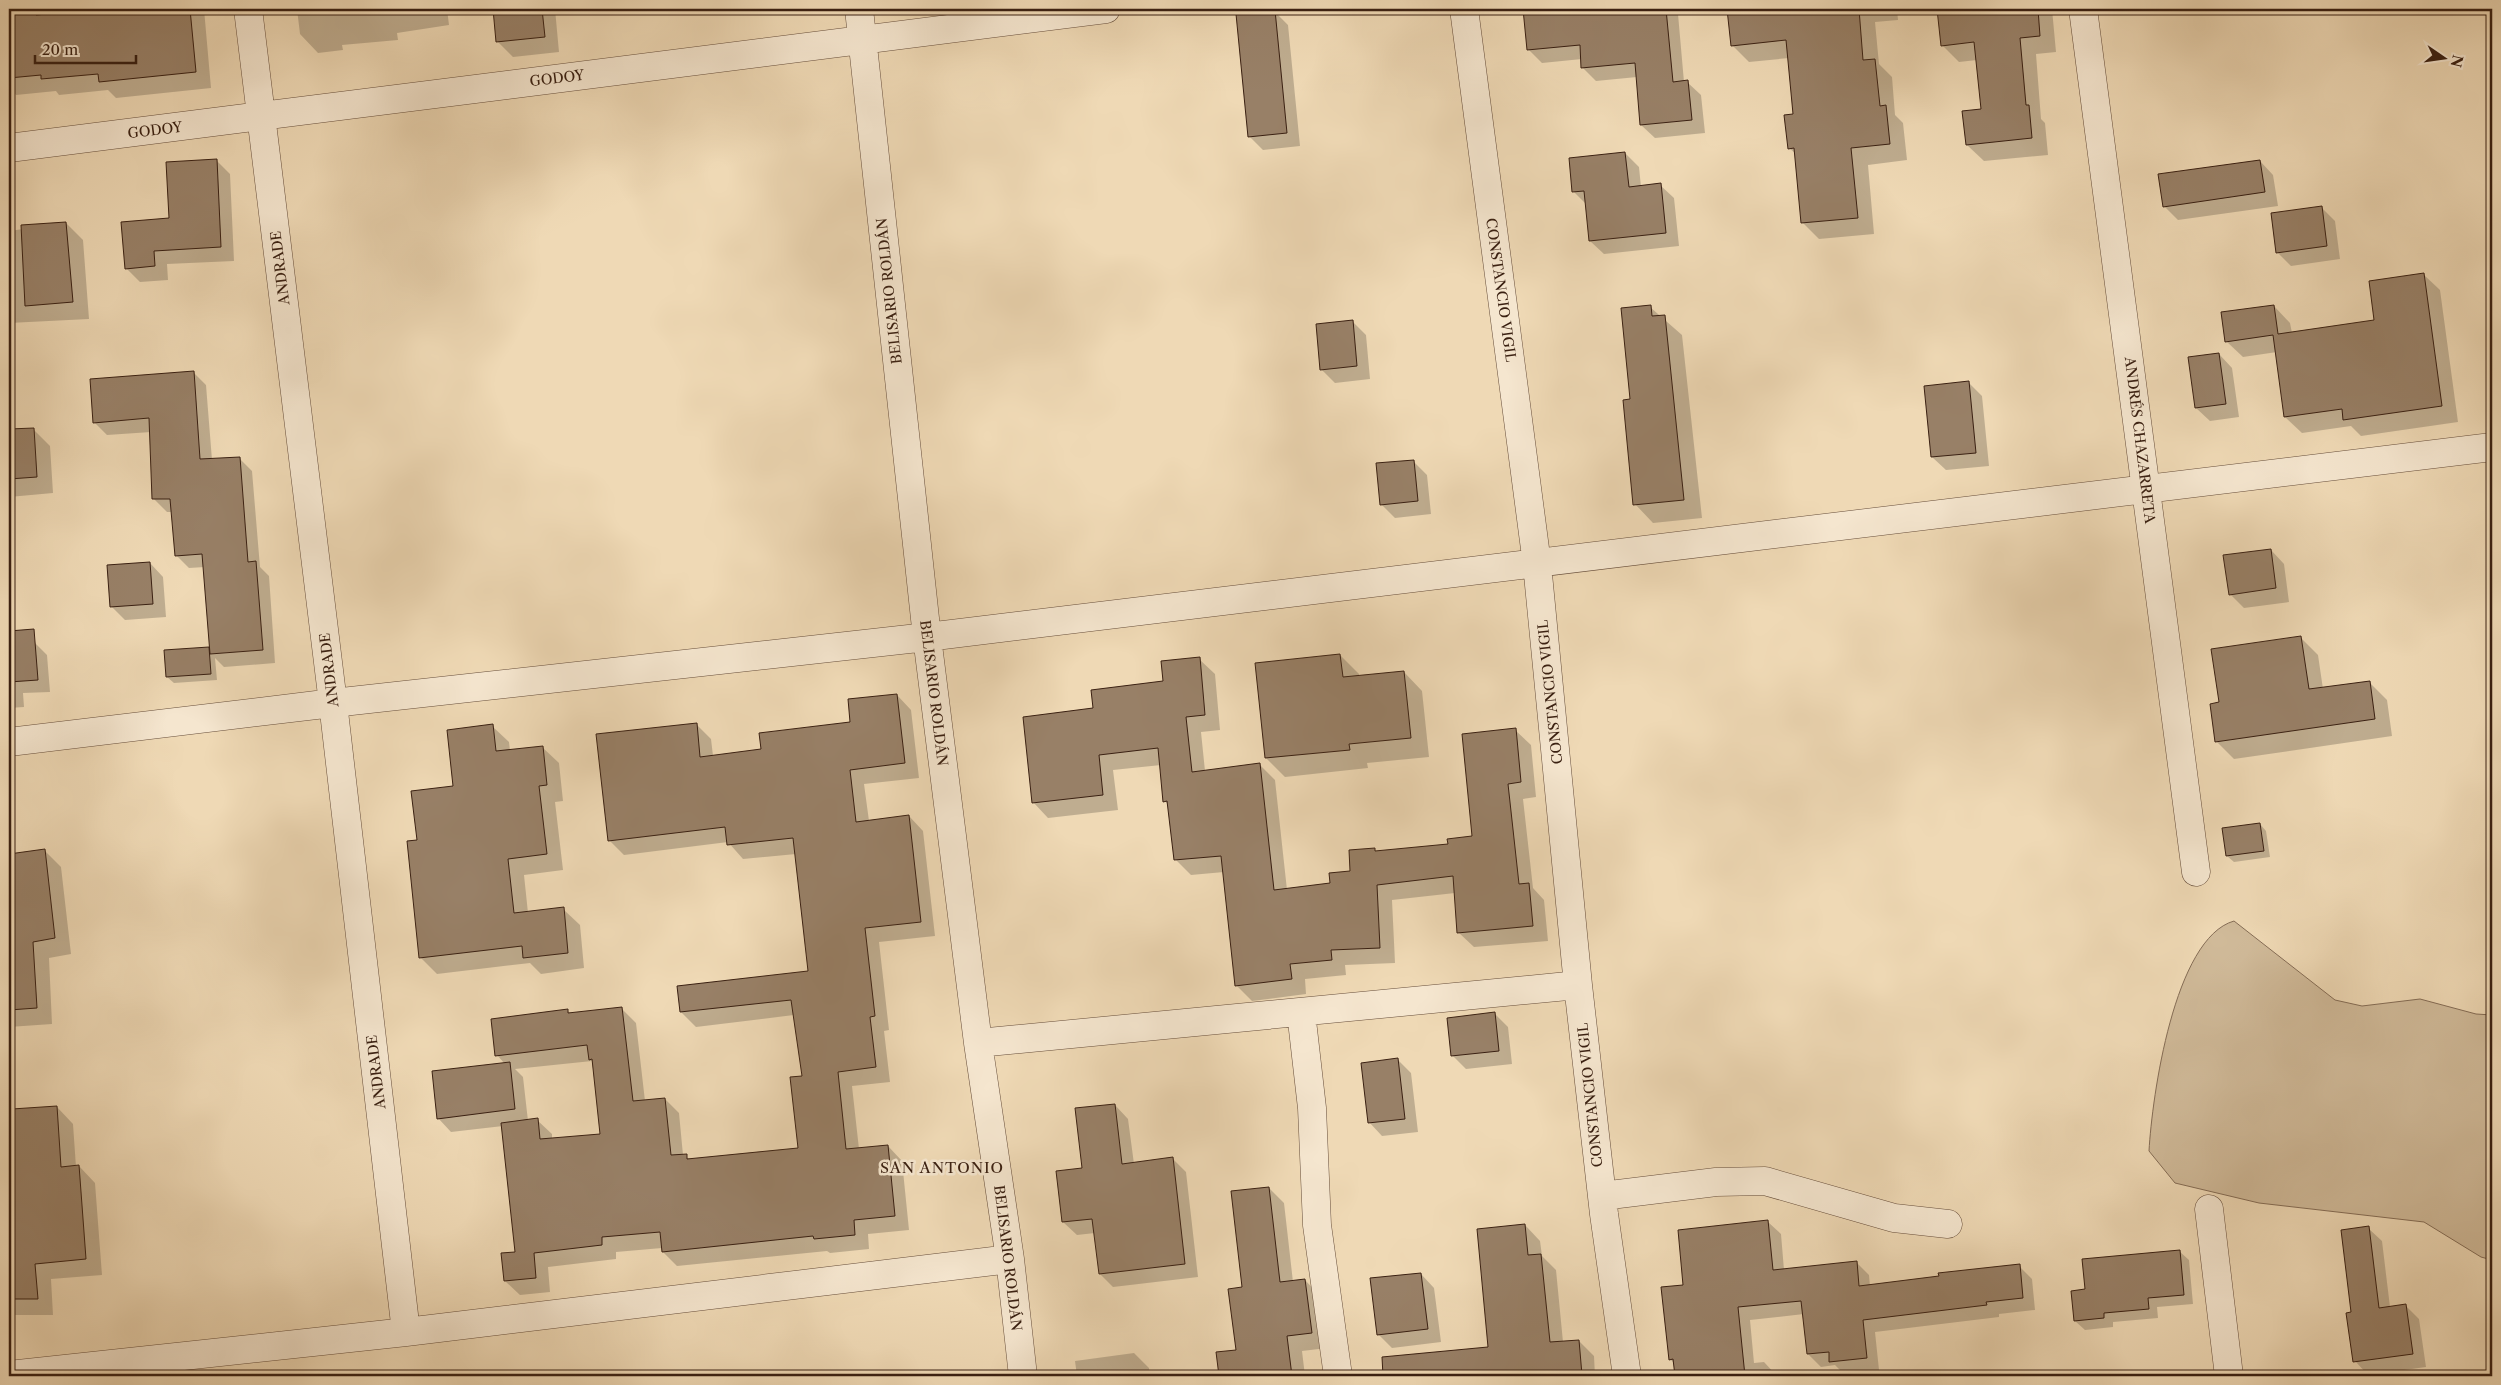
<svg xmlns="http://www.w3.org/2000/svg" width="2501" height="1385" viewBox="0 0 2501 1385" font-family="'Libre Caslon Text',serif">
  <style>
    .green { fill: #d0ba99; stroke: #856d56 }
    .shadow { fill: #0003; fill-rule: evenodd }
    .building { fill: #988067; stroke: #3a2012 }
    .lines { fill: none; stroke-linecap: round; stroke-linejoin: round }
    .minor-casing { stroke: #674e3b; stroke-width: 29 }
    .minor { stroke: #f5e6cf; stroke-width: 28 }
    .labels { text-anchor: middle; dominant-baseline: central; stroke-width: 5; stroke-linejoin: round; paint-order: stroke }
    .street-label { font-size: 14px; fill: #3a2012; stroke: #f5e6cf }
    .neighbourhood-label { font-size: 15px; letter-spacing: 1px; fill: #3a2012; stroke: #f5e6cf }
  </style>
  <rect width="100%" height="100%" fill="#efd9b5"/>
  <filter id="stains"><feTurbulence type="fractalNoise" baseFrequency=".004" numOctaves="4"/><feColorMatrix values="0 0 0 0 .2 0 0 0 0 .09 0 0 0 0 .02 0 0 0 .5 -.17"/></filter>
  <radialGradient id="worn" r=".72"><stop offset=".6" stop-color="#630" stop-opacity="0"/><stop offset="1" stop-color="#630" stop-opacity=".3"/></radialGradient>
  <path class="green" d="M 2234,921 L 2335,1000 L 2362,1006 L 2420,999 L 2476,1014 L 2492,1015 L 2492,1260 L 2481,1257 L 2424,1222 L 2259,1203 L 2175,1183 L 2149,1151 C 2152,1097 2174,938 2234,921 Z"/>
  <path class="shadow" d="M 9,9 L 50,9 L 50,15 L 94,11 L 93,9 L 204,9 L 211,88 L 116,98 L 108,90 L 59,95 L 56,91 L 16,95 L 9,87 Z
    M 297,9 L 447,9 L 449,25 L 397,33 L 398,40 L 342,45 L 343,50 L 318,53 L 300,34 Z
    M 495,9 L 555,9 L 559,52 L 513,57 L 498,42 Z
    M 1524,9 L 1673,9 L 1678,14 L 1684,82 L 1687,82 L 1701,95 L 1705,133 L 1655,138 L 1641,125 L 1637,77 L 1596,81 L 1582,67 L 1582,59 L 1542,63 L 1529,50 Z
    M 1728,9 L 1897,9 L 1898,20 L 1875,22 L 1879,64 L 1892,77 L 1895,115 L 1903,123 L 1907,160 L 1868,165 L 1874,234 L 1819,239 L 1802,222 L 1796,154 L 1789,148 L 1794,115 L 1789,58 L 1749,62 L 1732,45 Z
    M 1939,9 L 2052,9 L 2056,52 L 2036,54 L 2041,119 L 2045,123 L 2048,155 L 1984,161 L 1967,145 L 1982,111 L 1977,60 L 1959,62 L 1942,45 Z
    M 1275,12 L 1288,25 L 1300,146 L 1263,150 L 1249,136 Z
    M 1625,153 L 1639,167 L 1641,187 L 1660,185 L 1674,198 L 1679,246 L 1604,254 L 1590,241 L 1586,204 L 1574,192 L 1570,159 Z
    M 216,160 L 230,174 L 234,261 L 167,264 L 168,280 L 140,282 L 127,269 L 170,219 Z
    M 2260,161 L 2273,175 L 2278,206 L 2178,220 L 2164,206 Z
    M 2321,207 L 2335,221 L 2340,259 L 2291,266 L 2277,252 Z
    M 66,223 L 83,240 L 89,319 L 9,323 L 9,231 Z
    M 2423,274 L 2440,290 L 2458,422 L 2361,436 L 2351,426 L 2302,433 L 2285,417 L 2277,352 L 2243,357 L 2226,341 L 2274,306 L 2290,323 L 2292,333 L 2375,321 Z
    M 1650,307 L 1682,335 L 1702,518 L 1653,523 L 1635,504 L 1632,400 Z
    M 1352,321 L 1366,335 L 1370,379 L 1335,383 L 1321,369 Z
    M 2219,354 L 2232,368 L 2239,417 L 2210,421 L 2196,408 Z
    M 193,372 L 206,385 L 212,460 L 239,458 L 252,471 L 260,567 L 269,576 L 275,663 L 224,667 L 215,658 L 217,680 L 174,683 L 167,677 L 209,648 L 211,650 L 205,567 L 189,568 L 176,555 L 173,512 L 167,512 L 154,499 L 151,432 L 107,435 L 94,422 Z
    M 1969,383 L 1982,396 L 1989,466 L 1946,470 L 1932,457 Z
    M 33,429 L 50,446 L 53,493 L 9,497 L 9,431 Z
    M 1413,461 L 1427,475 L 1431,514 L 1395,518 L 1381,504 Z
    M 2271,550 L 2284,564 L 2289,602 L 2244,608 L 2230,594 Z
    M 150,563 L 163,577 L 166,617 L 125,620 L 111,606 Z
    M 2300,637 L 2318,655 L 2323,689 L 2369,682 L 2387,700 L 2392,736 L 2234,759 L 2216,741 L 2220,703 Z
    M 35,643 L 47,655 L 50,692 L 23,693 L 24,707 L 9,708 L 9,644 Z
    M 1340,655 L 1359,674 L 1359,677 L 1404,672 L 1422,691 L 1429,757 L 1367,763 L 1368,768 L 1285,777 L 1266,758 Z
    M 1199,659 L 1215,674 L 1220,730 L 1201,732 L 1205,771 L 1260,765 L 1275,780 L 1287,890 L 1331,884 L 1351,872 L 1374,849 L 1377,852 L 1449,845 L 1473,838 L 1515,730 L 1531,745 L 1536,797 L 1523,799 L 1533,888 L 1544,900 L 1548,941 L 1474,947 L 1458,932 L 1455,893 L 1392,900 L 1395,963 L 1345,965 L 1346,975 L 1305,979 L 1306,994 L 1252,1001 L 1236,985 L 1224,872 L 1191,875 L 1175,859 L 1169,806 L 1165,801 L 1161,765 L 1113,770 L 1118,810 L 1048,818 L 1033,802 L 1095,710 L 1164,682 Z
    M 897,695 L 911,710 L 919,778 L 864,784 L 869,821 L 909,816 L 923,831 L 935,936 L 879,942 L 889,1030 L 884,1031 L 890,1082 L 852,1086 L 859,1149 L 888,1146 L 902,1161 L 909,1230 L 868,1234 L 869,1249 L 830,1253 L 827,1251 L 677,1266 L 663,1252 L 662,1248 L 616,1252 L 616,1259 L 548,1267 L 550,1292 L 520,1295 L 505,1281 L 517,1253 L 503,1126 L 451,1132 L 438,1118 L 505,1064 L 497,1055 L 568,1011 L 571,1014 L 621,1008 L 636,1023 L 645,1101 L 665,1099 L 679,1113 L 683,1155 L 691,1160 L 799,1149 L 803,1077 L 794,1015 L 696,1027 L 681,1012 L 679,987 L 809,972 L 796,854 L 743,859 L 728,842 L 624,855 L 609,840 L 696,724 L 711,739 L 713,756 L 762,750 L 851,723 ZM 592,1061 L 601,1135 L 552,1139 L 552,1134 L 537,1120 L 528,1121 L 523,1077 L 515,1069 Z
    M 492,726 L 509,742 L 510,751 L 542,747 L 559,763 L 563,801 L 555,802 L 563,870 L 524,875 L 528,913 L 563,909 L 580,925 L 584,968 L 541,974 L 530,963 L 437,974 L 420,957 L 418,841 Z
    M 2260,824 L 2266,831 L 2270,857 L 2234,862 L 2227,856 Z
    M 45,851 L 61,867 L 71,954 L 49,958 L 52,1024 L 9,1027 L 9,855 Z
    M 1495,1014 L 1508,1027 L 1512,1064 L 1466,1069 L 1452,1055 Z
    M 1397,1059 L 1411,1073 L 1418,1132 L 1382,1136 L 1369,1122 Z
    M 1115,1105 L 1128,1119 L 1134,1164 L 1173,1159 L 1186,1172 L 1198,1277 L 1113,1287 L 1100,1274 L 1095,1233 L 1077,1235 L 1063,1222 L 1083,1169 Z
    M 57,1107 L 73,1124 L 76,1167 L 79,1166 L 95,1183 L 102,1275 L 51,1279 L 53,1315 L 9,1315 L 9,1172 L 16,1172 Z
    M 1269,1188 L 1284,1203 L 1293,1282 L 1305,1280 L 1320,1296 L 1327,1348 L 1302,1351 L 1305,1376 L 1220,1376 L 1217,1354 L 1237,1351 L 1243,1288 Z
    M 1768,1222 L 1781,1234 L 1784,1270 L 1856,1262 L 1869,1275 L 1870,1286 L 2019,1266 L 2032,1279 L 2035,1310 L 1999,1314 L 1999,1317 L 1875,1332 L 1879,1370 L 1844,1374 L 1835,1365 L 1821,1367 L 1808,1354 L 1804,1314 L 1750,1320 L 1754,1363 L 1764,1362 L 1777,1376 L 1676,1376 L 1675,1364 L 1670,1359 L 1685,1286 Z
    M 1525,1225 L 1540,1241 L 1542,1256 L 1556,1270 L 1563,1342 L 1579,1341 L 1594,1356 L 1595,1376 L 1423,1376 L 1421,1355 L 1490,1348 Z
    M 2368,1228 L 2382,1241 L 2390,1307 L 2405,1305 L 2419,1319 L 2426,1367 L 2368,1375 L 2355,1361 L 2353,1313 Z
    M 2179,1251 L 2189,1260 L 2193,1304 L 2157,1307 L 2158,1318 L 2113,1322 L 2113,1327 L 2085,1330 L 2075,1321 L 2087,1290 Z
    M 1421,1274 L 1434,1288 L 1441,1342 L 1392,1348 L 1378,1334 Z
    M 1134,1353 L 1149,1368 L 1150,1376 L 1077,1376 L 1075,1361 Z"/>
  <path class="building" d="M 9,9 L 36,9 L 36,15 L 105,9 L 190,9 L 196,72 L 99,82 L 98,74 L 41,79 L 41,75 L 9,78 Z
    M 493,9 L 542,9 L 545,37 L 496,42 Z
    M 1523,9 L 1666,9 L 1673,82 L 1688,80 L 1692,120 L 1640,125 L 1635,63 L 1581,68 L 1580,45 L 1527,50 Z
    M 1727,9 L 1859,9 L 1863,60 L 1875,59 L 1880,106 L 1886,105 L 1890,144 L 1851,148 L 1858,218 L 1801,223 L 1794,148 L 1788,149 L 1784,115 L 1793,114 L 1786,40 L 1731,46 Z
    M 1937,9 L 2038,9 L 2040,36 L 2020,38 L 2026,105 L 2029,105 L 2032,138 L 1966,145 L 1962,111 L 1981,109 L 1974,42 L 1941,46 Z
    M 1275,10 L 1287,133 L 1248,137 L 1236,14 Z
    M 1625,152 L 1629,187 L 1661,183 L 1666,233 L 1589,241 L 1584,191 L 1572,192 L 1569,158 Z
    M 217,159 L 221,247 L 154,251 L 155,266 L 125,269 L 121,222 L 169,218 L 166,162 Z
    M 2260,160 L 2265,192 L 2163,207 L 2158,174 Z
    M 2322,206 L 2327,246 L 2276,253 L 2271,213 Z
    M 66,222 L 73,302 L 25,306 L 21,225 Z
    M 2424,273 L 2442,406 L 2343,420 L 2342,409 L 2284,417 L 2273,335 L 2225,342 L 2221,312 L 2274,305 L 2278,334 L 2374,320 L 2369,281 Z
    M 1651,305 L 1652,316 L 1665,315 L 1684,500 L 1633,505 L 1623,400 L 1630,399 L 1621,308 Z
    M 1353,320 L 1357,366 L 1320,370 L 1316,324 Z
    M 2219,353 L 2226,404 L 2195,408 L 2188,357 Z
    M 194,371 L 200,459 L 240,457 L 248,562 L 256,561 L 263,650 L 210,654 L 202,554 L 175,556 L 170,499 L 152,499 L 149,418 L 93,423 L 90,379 Z
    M 1969,381 L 1976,453 L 1931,457 L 1924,386 Z
    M 34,428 L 37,477 L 9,479 L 9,429 Z
    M 1414,460 L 1418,501 L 1380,505 L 1376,463 Z
    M 2271,549 L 2276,588 L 2229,595 L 2223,555 Z
    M 150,562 L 153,604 L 110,607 L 107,565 Z
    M 34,629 L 38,680 L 9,682 L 9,631 Z
    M 2301,636 L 2309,689 L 2370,681 L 2375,719 L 2215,742 L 2210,704 L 2219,702 L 2211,649 Z
    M 209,647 L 211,674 L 166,677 L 164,650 Z
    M 1340,654 L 1343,677 L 1404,671 L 1411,738 L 1349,744 L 1350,750 L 1265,758 L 1255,663 Z
    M 1200,657 L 1205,715 L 1186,717 L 1192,772 L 1260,763 L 1274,890 L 1330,883 L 1329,873 L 1350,871 L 1349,850 L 1375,848 L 1375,851 L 1448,844 L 1447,839 L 1472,836 L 1462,734 L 1516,728 L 1521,782 L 1508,784 L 1519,884 L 1529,883 L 1533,926 L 1457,933 L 1453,876 L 1377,885 L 1380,948 L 1331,950 L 1332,960 L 1290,964 L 1292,979 L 1235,986 L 1221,856 L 1174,860 L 1167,801 L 1163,802 L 1158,748 L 1099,755 L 1103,795 L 1032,803 L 1023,717 L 1093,708 L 1091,690 L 1163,681 L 1161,661 Z
    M 897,694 L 905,763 L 850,770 L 856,822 L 909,815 L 921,922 L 865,928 L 875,1016 L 870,1017 L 876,1067 L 838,1072 L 846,1149 L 888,1145 L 895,1216 L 854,1220 L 855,1235 L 814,1239 L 813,1236 L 662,1252 L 660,1232 L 602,1237 L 602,1245 L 534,1253 L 536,1278 L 504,1281 L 501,1253 L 515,1252 L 501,1123 L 538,1118 L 540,1139 L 600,1134 L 592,1059 L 589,1060 L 587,1045 L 495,1056 L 491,1019 L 568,1009 L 568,1013 L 622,1007 L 633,1101 L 665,1098 L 671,1155 L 687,1154 L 687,1159 L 798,1148 L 790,1077 L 802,1076 L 791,1000 L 680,1012 L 677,986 L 808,971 L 793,838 L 727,845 L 725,827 L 608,841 L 596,734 L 697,723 L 700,757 L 761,749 L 759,733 L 850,722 L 848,699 Z
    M 493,724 L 496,751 L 543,746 L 547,785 L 539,786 L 547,854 L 508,859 L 514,913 L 564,907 L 568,953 L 523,958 L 522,946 L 419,958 L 407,841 L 417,840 L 411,791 L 453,786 L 447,730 Z
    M 2260,823 L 2264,851 L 2226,856 L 2222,828 Z
    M 45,849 L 55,938 L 33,942 L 37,1008 L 9,1010 L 9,854 Z
    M 1495,1012 L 1499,1051 L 1451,1056 L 1447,1018 Z
    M 1398,1058 L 1405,1119 L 1368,1123 L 1361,1063 Z
    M 510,1062 L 515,1109 L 437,1119 L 432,1071 Z
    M 1115,1104 L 1122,1164 L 1173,1157 L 1185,1264 L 1099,1274 L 1092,1219 L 1062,1222 L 1056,1171 L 1082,1168 L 1075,1108 Z
    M 57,1106 L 61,1167 L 79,1165 L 86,1259 L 35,1264 L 38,1299 L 9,1299 L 9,1171 L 14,1170 L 12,1109 Z
    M 1269,1187 L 1280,1282 L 1305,1279 L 1312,1333 L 1287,1336 L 1292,1376 L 1219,1376 L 1216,1352 L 1236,1350 L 1228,1289 L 1242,1287 L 1231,1191 Z
    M 1768,1220 L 1773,1270 L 1857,1261 L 1859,1286 L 1939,1276 L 1938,1273 L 2020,1264 L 2023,1298 L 1986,1302 L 1987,1305 L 1863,1320 L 1867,1358 L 1829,1362 L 1829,1352 L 1807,1354 L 1801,1301 L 1738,1307 L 1745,1376 L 1675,1376 L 1673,1359 L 1669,1360 L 1661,1287 L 1683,1285 L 1678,1230 Z
    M 1525,1224 L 1528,1255 L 1541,1254 L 1550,1342 L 1579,1340 L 1582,1375 L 1505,1376 L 1505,1372 L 1460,1376 L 1383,1376 L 1382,1357 L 1488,1347 L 1477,1229 Z
    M 2369,1226 L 2379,1308 L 2406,1304 L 2413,1354 L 2353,1362 L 2346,1313 L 2351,1312 L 2341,1230 Z
    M 2180,1250 L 2184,1295 L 2148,1298 L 2149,1309 L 2104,1313 L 2104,1318 L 2074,1321 L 2071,1291 L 2085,1289 L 2082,1259 Z
    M 1421,1273 L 1428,1329 L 1377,1335 L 1370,1278 Z"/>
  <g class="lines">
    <g class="minor-casing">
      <path id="minor" d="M 248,9 L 333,703 L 406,1332
        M 859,9 L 927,637 L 978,1043 L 1010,1259 L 1023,1376
        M 1464,9 L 1537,564 L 1578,985 L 1604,1214 L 1627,1376
        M 2083,9 L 2196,872
        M 9,148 L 1106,9
        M 9,742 L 333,703 L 927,637 L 2492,447
        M 1301,1012 L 1312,1108 L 1317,1225 L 1338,1376
        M 978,1043 L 1578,985
        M 1602,1196 L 1716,1182 L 1765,1181 L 1894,1218 L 1948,1224
        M 2209,1209 L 2229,1376
        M 9,1375 L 406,1332 L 1010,1259"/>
    </g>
    <use href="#minor" class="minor"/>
  </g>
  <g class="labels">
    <g class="street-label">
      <text transform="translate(557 78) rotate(-7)">GODOY</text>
      <text transform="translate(155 130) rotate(-7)">GODOY</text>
      <text transform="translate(280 268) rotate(-97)">ANDRADE</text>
      <text transform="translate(1501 290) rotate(82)">CONSTANCIO VIGIL</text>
      <text transform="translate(889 291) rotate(-96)">BELISARIO ROLDÁN</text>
      <text transform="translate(2140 440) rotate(83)">ANDRÉS CHAZARRETA</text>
      <text transform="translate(329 670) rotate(-97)">ANDRADE</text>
      <text transform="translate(1550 692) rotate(-96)">CONSTANCIO VIGIL</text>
      <text transform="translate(934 693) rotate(83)">BELISARIO ROLDÁN</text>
      <text transform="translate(376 1072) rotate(-97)">ANDRADE</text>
      <text transform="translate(1590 1095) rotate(-96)">CONSTANCIO VIGIL</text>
      <text transform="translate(1008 1258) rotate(83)">BELISARIO ROLDÁN</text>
    </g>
    <g class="neighbourhood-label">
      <text x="942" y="1167">SAN ANTONIO</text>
    </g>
  </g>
  <rect width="2501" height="1385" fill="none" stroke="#efd9b5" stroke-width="30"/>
  <rect x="10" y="10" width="2481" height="1365" fill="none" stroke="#3a2012" stroke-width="2.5"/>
  <rect x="15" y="15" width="2471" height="1355" fill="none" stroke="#3a2012"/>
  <g transform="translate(2444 58) rotate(103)" stroke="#f5e6cf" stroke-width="4" paint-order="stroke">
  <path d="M0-4L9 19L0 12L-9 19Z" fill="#3a2012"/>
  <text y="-8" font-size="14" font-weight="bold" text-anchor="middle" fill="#3a2012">N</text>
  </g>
  <path d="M35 55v8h101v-8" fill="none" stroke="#3a2012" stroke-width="2.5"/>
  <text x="42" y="55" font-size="15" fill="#3a2012" stroke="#f5e6cf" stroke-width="4" paint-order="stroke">20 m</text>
  <rect width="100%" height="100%" filter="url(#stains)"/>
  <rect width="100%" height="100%" fill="url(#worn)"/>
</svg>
